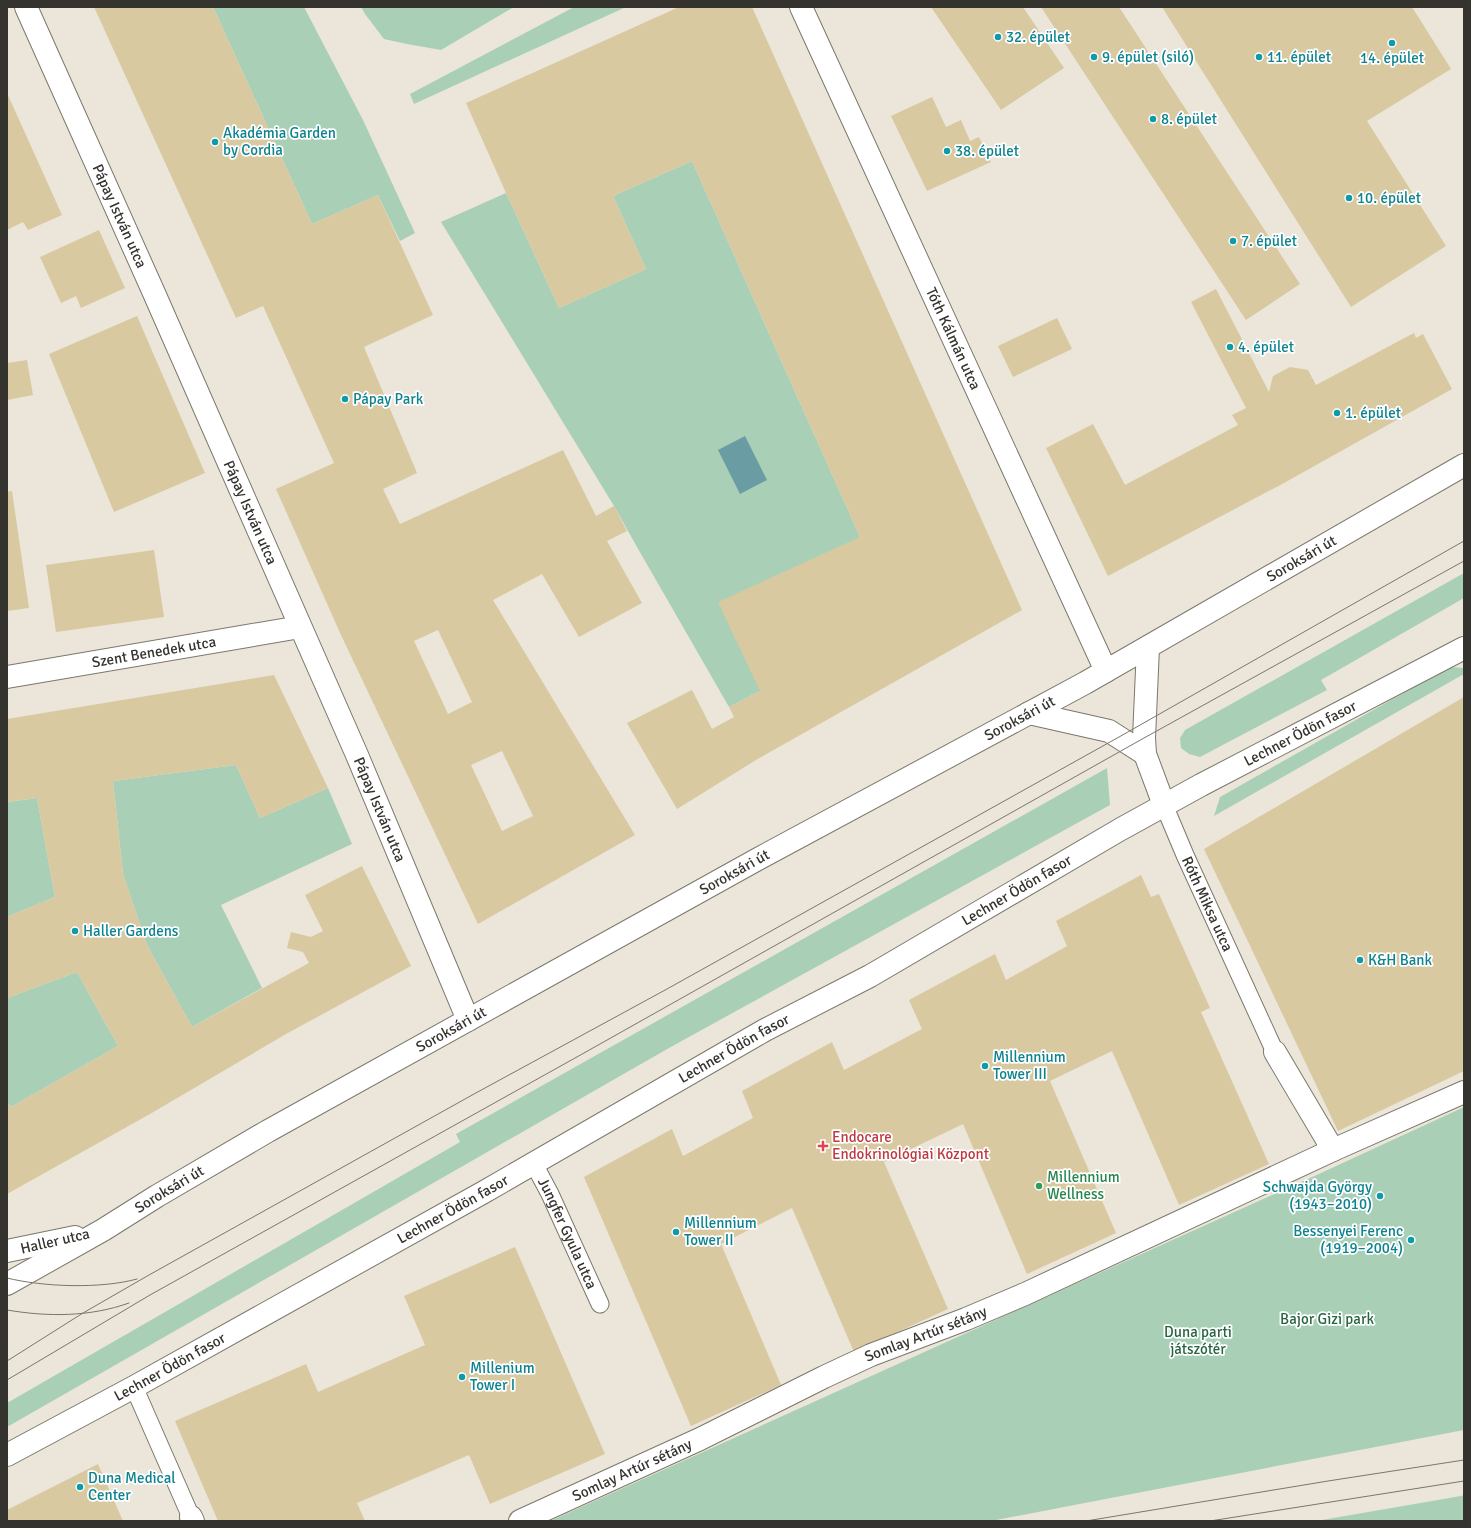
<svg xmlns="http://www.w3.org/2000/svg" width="1471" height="1528" viewBox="0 0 1471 1528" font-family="Signika,sans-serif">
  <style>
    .green { fill: #a9d0b6 }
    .water { fill: #699da3 }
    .building { fill: #d8c9a1; fill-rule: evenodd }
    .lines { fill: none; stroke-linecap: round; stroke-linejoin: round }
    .lane-casing { stroke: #7b776b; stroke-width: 19 }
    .street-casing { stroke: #7b776b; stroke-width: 24 }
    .secondary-casing { stroke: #7b776b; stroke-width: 24 }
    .lane { stroke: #fff; stroke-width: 17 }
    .street { stroke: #fff; stroke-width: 22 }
    .secondary { stroke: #fff; stroke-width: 22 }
    .tram { stroke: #7a766e; stroke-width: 1 }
    .culture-dot { fill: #0f9aa8; stroke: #fff; stroke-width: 1.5 }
    .health-dot { fill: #e0444e; stroke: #fff; stroke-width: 1.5 }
    .leisure-dot { fill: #2e9e5b; stroke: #fff; stroke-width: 1.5 }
    .labels { text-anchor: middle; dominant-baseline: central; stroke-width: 3.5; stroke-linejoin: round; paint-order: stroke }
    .culture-label { font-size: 15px; fill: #0d838f; stroke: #fff; text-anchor: start }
    .street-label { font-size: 15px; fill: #35332e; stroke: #fff }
    .health-label { font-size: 15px; fill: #be3a42; stroke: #fff; text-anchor: start }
    .leisure-label { font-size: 15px; fill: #27864d; stroke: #fff; text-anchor: start }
    .park-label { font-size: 15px; fill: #276441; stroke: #fff }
  </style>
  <rect width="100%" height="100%" fill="#ebe6d9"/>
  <path class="green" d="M 213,7 L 304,7 L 363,120 L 415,233 L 400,241 L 378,195 L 312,224 Z
    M 361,7 L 514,7 L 441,50 L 407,44 L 384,39 L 365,14 Z
    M 574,7 L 626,7 L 414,104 L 410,94 Z
    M 692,161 L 860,537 L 760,691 L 729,707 L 637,547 L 614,506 L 441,222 L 506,193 L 559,308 L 646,269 L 613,196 Z
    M 1464,573 L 1464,598 L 1321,680 L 1327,690 L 1200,757 L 1189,754 L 1181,748 L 1180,738 L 1185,730 Z
    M 1449,667 L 1464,668 L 1464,674 L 1214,816 L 1220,797 Z
    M 236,765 L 260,818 L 328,788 L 352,844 L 221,905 L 262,988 L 192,1027 L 147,945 L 123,874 L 113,781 Z
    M 1107,768 L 1110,805 L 669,1048 L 7,1427 L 7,1403 L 460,1142 L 456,1134 Z
    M 37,798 L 55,897 L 7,917 L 7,802 Z
    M 77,972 L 118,1046 L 11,1107 L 7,1103 L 7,998 Z
    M 1464,1107 L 1464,1430 L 991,1521 L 550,1521 L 1321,1173 Z
    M 1464,1495 L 1464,1521 L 1316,1521 L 1461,1496 Z"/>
  <path class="water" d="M 745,436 L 767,480 L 740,494 L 718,450 Z"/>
  <path class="building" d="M 94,7 L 213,7 L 312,224 L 378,195 L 433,315 L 364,347 L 417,473 L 383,489 L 400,524 L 563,450 L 596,516 L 614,506 L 627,531 L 607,541 L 642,603 L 579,637 L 542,574 L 493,600 L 635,835 L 478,924 L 341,635 L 276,489 L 334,463 L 263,306 L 236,318 ZM 438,630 L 472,702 L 448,714 L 414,641 ZM 502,751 L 533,816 L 502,831 L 471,765 Z
    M 679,7 L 752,7 L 1022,610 L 756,760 L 677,809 L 627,723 L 692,690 L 712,729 L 734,717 L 729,707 L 760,691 L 718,602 L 860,537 L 692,161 L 613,196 L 646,269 L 559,308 L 506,193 L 466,103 Z
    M 931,7 L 1023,7 L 1064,68 L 1001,110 Z
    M 1041,7 L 1119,7 L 1300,284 L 1246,320 Z
    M 1162,7 L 1412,7 L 1451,69 L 1367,121 L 1446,246 L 1351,307 Z
    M 7,93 L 62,215 L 28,230 L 23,222 L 7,230 Z
    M 932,97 L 946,127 L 961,120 L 970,141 L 979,137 L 991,162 L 927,191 L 891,116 Z
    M 99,230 L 125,288 L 81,308 L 76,296 L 61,303 L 40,257 Z
    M 1216,289 L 1269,392 L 1273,376 L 1290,367 L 1308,370 L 1316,385 L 1414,333 L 1416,338 L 1423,334 L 1452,389 L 1284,483 L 1108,576 L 1046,448 L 1093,424 L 1125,485 L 1238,425 L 1232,415 L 1246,408 L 1191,302 Z
    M 137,316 L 205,473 L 114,512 L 49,354 Z
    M 1057,318 L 1072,349 L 1013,377 L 998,346 Z
    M 27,360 L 33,395 L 7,400 L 7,376 L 8,376 L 7,363 Z
    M 12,491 L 29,608 L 7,611 L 7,492 Z
    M 154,550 L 164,617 L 56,632 L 46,565 Z
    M 274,675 L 328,788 L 260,818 L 236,765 L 113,781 L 123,874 L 147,945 L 192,1027 L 309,963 L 303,952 L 287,948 L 291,932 L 311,937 L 323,931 L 305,895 L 362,866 L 411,966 L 286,1034 L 150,1114 L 7,1194 L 7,1103 L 11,1107 L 118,1046 L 77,972 L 7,998 L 7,917 L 55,897 L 37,798 L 7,802 L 7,719 Z
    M 1464,697 L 1464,1071 L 1338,1131 L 1204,849 Z
    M 1141,875 L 1151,897 L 1159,894 L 1210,1008 L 1201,1012 L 1269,1164 L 1179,1205 L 1112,1051 L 1050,1081 L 1116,1233 L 1027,1274 L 963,1124 L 884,1162 L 948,1309 L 854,1352 L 792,1208 L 721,1244 L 781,1385 L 691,1426 L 584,1177 L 672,1129 L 683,1156 L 753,1118 L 742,1091 L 832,1042 L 844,1070 L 922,1029 L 909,1000 L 995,954 L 1006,980 L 1067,946 L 1056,921 Z
    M 515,1247 L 605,1454 L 490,1504 L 469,1455 L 357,1503 L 365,1521 L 218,1521 L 175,1421 L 306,1364 L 318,1392 L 425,1345 L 404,1296 Z
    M 98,1464 L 123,1521 L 7,1521 L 7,1510 Z"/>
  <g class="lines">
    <g class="lane-casing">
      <g id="lane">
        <path id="s1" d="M 1164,805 L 1185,855 L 1275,1052"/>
        <path id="s2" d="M 534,1164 L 550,1194 L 600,1304"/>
        <path d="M 134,1387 L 191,1517"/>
      </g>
    </g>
    <g class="street-casing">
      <g id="street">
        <path id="s3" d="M 26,7 L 154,293 L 357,755 L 468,1020"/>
        <path id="s4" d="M 801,7 L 1106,671"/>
        <path d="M 1148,647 L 1144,738 L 1145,754 L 1164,805"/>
        <path id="s5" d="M 7,677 L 300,627"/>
        <path d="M 1029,713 L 1109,731 L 1145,754"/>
        <path d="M 1275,1052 L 1333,1150"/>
        <path id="s6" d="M 7,1455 L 134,1387 L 484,1192 L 765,1030 L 870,976 L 1121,829 L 1201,785 L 1464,648"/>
        <path d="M 191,1517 L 193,1521"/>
        <path id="s7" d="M 520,1521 L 700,1439 L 824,1377 L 871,1355 L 966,1319 L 1025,1294 L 1333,1150 L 1464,1092"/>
      </g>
    </g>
    <g class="secondary-casing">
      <g id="secondary">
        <path d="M 7,1251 L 75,1237"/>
        <path id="s8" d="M 7,1284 L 103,1230 L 157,1196 L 268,1131 L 758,859 L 1085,683 L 1464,465"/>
      </g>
    </g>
    <use href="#lane" class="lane"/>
    <use href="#street" class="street"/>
    <use href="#secondary" class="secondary"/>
    <path class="tram" d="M 7,1278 C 43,1287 101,1289 137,1279
      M 7,1310 C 48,1317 90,1317 129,1303
      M 7,1361 L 83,1313 L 149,1275 L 474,1094 L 667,989 L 1119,737 L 1464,541
      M 7,1380 L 150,1295 L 584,1053 L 1144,738 L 1464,561
      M 1086,1521 L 1328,1481 L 1464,1460
      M 1210,1521 L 1464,1481"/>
  </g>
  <g class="culture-dot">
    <circle cx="998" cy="37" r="4"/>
    <circle cx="1392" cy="43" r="4"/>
    <circle cx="1094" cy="57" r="4"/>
    <circle cx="1259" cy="57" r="4"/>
    <circle cx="1153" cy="119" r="4"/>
    <circle cx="215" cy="142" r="4"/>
    <circle cx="947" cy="151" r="4"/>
    <circle cx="1349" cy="198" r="4"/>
    <circle cx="1233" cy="241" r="4"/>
    <circle cx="1230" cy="347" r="4"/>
    <circle cx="345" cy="399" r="4"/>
    <circle cx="1337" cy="413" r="4"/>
    <circle cx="75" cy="931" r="4"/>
    <circle cx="1360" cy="960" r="4"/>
    <circle cx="985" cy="1066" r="4"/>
    <circle cx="1380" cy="1196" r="4"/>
    <circle cx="676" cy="1232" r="4"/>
    <circle cx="1411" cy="1240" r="4"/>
    <circle cx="462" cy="1377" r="4"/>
    <circle cx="80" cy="1487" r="4"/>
  </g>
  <path class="health-dot" d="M821 1140h4v4h4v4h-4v4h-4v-4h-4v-4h4z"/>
  <circle class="leisure-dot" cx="1039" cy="1186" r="4"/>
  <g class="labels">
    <g class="culture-label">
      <text x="1006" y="37">32. épület</text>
      <text x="1102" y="57">9. épület (siló)</text>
      <text x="1267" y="57">11. épület</text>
      <text x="1392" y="58" text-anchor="middle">14. épület</text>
      <text x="1161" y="119">8. épület</text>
      <text x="223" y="133">Akadémia Garden<tspan x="223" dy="17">by Cordia</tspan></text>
      <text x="955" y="151">38. épület</text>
      <text x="1357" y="198">10. épület</text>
      <text x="1241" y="241">7. épület</text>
      <text x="1238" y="347">4. épület</text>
      <text x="353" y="399">Pápay Park</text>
      <text x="1345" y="413">1. épület</text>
      <text x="83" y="931">Haller Gardens</text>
      <text x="1368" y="960">K&amp;H Bank</text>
      <text x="993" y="1057">Millennium<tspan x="993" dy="17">Tower III</tspan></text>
      <text x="1372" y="1187" text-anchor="end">Schwajda György<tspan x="1372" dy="17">(1943–2010)</tspan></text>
      <text x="684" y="1223">Millennium<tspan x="684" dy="17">Tower II</tspan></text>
      <text x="1403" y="1231" text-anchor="end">Bessenyei Ferenc<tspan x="1403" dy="17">(1919–2004)</tspan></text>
      <text x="470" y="1368">Millenium<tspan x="470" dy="17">Tower I</tspan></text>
      <text x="88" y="1478">Duna Medical<tspan x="88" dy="17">Center</tspan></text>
    </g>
    <g class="street-label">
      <text stroke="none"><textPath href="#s3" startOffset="229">Pápay István utca</textPath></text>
      <text stroke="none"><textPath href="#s4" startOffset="365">Tóth Kálmán utca</textPath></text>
      <text stroke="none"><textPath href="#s3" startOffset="553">Pápay István utca</textPath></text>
      <text stroke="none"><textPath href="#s8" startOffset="1484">Soroksári út</textPath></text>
      <text stroke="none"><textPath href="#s5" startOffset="149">Szent Benedek utca</textPath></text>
      <text stroke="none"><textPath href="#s8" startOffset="1160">Soroksári út</textPath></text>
      <text stroke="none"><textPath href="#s6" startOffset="1481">Lechner Ödön fasor</textPath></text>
      <text stroke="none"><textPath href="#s3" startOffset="877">Pápay István utca</textPath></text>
      <text stroke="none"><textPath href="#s8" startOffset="836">Soroksári út</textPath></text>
      <text stroke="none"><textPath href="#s6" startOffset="1157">Lechner Ödön fasor</textPath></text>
      <text stroke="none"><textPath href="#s1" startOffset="108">Róth Miksa utca</textPath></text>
      <text stroke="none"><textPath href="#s8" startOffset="512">Soroksári út</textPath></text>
      <text stroke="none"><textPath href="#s6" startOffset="833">Lechner Ödön fasor</textPath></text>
      <text stroke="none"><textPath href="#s8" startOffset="188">Soroksári út</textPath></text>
      <text stroke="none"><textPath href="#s6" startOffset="509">Lechner Ödön fasor</textPath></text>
      <text stroke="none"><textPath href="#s2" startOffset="77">Jungfer Gyula utca</textPath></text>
      <text transform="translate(55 1241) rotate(-13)">Haller utca</text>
      <text stroke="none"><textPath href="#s7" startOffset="447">Somlay Artúr sétány</textPath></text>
      <text stroke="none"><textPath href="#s6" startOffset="185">Lechner Ödön fasor</textPath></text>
      <text stroke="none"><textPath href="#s7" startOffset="123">Somlay Artúr sétány</textPath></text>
    </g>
    <g class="health-label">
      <text x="832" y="1137">Endocare<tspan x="832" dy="17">Endokrinológiai Központ</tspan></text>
    </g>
    <g class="leisure-label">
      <text x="1047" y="1177">Millennium<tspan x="1047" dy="17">Wellness</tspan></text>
    </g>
    <g class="park-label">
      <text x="1327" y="1319">Bajor Gizi park</text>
      <text x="1198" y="1332">Duna parti<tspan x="1198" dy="17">játszótér</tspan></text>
    </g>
  </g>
  <rect width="1471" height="1528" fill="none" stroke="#35332e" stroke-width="16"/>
</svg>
